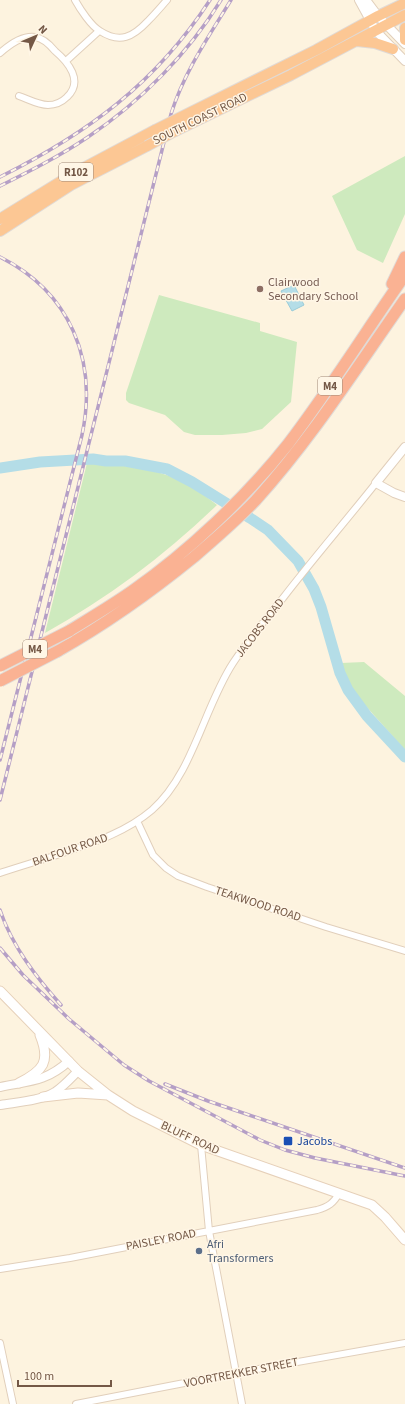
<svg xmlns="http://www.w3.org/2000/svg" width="405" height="1404" viewBox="0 0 405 1404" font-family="'Source Sans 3',sans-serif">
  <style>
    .green { fill: #ceeabe }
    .water { fill: #b4dde7; stroke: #9accd9 }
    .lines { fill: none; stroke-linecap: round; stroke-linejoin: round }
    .river { stroke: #b4dde7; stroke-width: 11 }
    .minor-casing { stroke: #e1cfbb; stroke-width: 8 }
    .tertiary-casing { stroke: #e1cfbb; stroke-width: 10 }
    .secondary-casing { stroke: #e6d0b9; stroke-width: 11 }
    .trunk-casing { stroke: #e0dad6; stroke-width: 12 }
    .motorway-casing { stroke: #e0dad6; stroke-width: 13 }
    .minor { stroke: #fff; stroke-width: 6 }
    .tertiary { stroke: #fff; stroke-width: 8 }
    .secondary { stroke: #fff; stroke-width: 9 }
    .trunk { stroke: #fcc794; stroke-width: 10 }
    .motorway { stroke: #fab293; stroke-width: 11 }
    .rail-casing { stroke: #b59fc6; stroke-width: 3.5 }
    .rail { stroke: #fff6e6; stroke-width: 2; stroke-dasharray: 6; stroke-linecap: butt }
    .trunk-bridge-casing { stroke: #e0dad6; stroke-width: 12; stroke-linecap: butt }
    .motorway-bridge-casing { stroke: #e0dad6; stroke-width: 13; stroke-linecap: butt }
    .trunk-bridge { stroke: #fcc794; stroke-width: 10 }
    .motorway-bridge { stroke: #fab293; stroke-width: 11 }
    .education-dot { fill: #8d6e63; stroke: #fff6e6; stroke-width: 1.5 }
    .transit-dot { fill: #1a4fb4; stroke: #fff6e6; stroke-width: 1.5 }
    .service-dot { fill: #5c6f8a; stroke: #fff6e6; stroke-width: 1.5 }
    .labels { text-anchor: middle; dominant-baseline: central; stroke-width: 3; stroke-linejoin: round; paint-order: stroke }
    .shield { fill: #fff6e6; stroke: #9e8776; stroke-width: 1 }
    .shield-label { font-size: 11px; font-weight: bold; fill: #745846 }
    .street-label { font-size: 12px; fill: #745846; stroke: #fff6e6 }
    .education-label { font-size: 12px; fill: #785e54; stroke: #fff6e6; text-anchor: start }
    .transit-label { font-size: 12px; fill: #164399; stroke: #fff6e6; text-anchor: start }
    .service-label { font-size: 12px; fill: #4e5e75; stroke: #fff6e6; text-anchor: start }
  </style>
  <rect width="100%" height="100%" fill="#fdf3df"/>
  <path class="green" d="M 405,156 L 405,214 L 383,263 L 357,250 L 332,196 Z
    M 159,295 L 260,323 L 260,331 L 297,342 L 291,402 L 262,429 L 246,433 L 222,435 L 195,435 L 184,432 L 165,415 L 129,403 L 126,400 L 126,393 Z
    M 87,463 C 121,465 160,468 189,485 C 199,491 208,498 217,505 C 165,555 108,598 45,633 Z
    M 364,662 L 405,696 L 405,750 L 356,695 L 347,680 L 341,663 Z"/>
  <path class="water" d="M 294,285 L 304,305 L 292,311 L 281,291 Z"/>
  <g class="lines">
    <path class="river" d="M 0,468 L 40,462 L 93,459 L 106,461 L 125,461 L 167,469 L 192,482 L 250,518 L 268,530 L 298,561 L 314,589 L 321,607 L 340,673 L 348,690 L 367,716 L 405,757"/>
    <g class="minor-casing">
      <path id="minor" d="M 75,0 C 80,9 91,26 100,31 C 120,44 133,37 148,21 C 155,14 161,7 167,0
        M 0,53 C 9,45 22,35 35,37 C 43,38 50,45 55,51 C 68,62 84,81 67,97 C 62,102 55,105 48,105 C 38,105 28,99 19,96
        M 66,61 L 99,31
        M 137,821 L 153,855 L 166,868 L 178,876 L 207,887 L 326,927 L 405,951
        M 0,873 C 21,866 42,860 63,853 C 95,842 126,832 152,810 C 193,774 204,707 233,663 C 248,640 266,619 283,598 C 313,559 345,522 376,483
        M 201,1145 L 209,1231 L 242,1404
        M 0,1269 L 70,1258 L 317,1210 C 328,1207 334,1203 339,1193
        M 0,1343 L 13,1404
        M 76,1404 L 236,1373 L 405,1343"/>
    </g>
    <g class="tertiary-casing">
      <path id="tertiary" d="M 359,0 L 376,31 L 405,61
        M 366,0 L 378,16 L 405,44
        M 405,447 L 376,483 L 394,493 L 405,497
        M 0,1087 C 29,1081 46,1082 69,1061
        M 0,1105 C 18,1102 40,1101 55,1092 C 64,1086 71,1078 78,1071"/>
    </g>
    <g class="secondary-casing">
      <path id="secondary" d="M 0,991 L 78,1071 L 108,1095 L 133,1111 L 201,1145 L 372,1205 L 385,1217 L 405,1240
        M 19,1083 C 43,1071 51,1062 40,1035
        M 43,1097 L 78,1093 L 108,1095"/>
    </g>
    <g class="trunk-casing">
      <path id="trunk" d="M 405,28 L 405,40
        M 357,41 L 375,43 L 393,49
        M 179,118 L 316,50 L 378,16 L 405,3
        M 175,131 L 291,75 L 405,15
        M 0,219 L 76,172 L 155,130
        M 0,231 L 71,185 L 147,146"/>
    </g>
    <g class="motorway-casing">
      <path id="motorway" d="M 392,284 L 405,257
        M 69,631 C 90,618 112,605 132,591 C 188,552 246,497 288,444 C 330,389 366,331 405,275
        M 58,651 C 106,624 151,592 194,557 C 215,539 237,520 256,500 C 312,438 357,367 405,299"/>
    </g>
    <use href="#minor" class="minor"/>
    <use href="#tertiary" class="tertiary"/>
    <use href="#secondary" class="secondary"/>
    <use href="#trunk" class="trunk"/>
    <use href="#motorway" class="motorway"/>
    <g class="rail-casing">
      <path id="rail" d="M 0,177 C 88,133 156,83 210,0
        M 0,186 C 30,171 60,156 88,137 C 140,102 188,54 221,0
        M 0,257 C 70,292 98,360 82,435 L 0,760
        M 0,800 L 171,114 C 184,72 209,36 231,0
        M 0,910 C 12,946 36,977 61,1005
        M 0,948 L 23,975 L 69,1019 L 124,1065 L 149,1081 L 260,1140 L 285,1150 L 315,1158 L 405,1176
        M 165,1084 L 208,1101 L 405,1168"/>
    </g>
    <use href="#rail" class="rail"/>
    <g class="trunk-bridge-casing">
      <path id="trunk-bridge" d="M 155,130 L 179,118
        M 147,146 L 175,131"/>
    </g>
    <g class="motorway-bridge-casing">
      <path id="motorway-bridge" d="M 0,666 L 69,631
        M 0,681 L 58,651"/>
    </g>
    <use href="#trunk-bridge" class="trunk-bridge"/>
    <use href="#motorway-bridge" class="motorway-bridge"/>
  </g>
  <circle class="education-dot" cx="260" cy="289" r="4"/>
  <rect class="transit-dot" x="283" y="1136" width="10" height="10" rx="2"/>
  <circle class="service-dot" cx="199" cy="1251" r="4"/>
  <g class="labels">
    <g class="shield">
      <rect x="59" y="163" width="34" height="18" rx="3"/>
      <rect x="318" y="377" width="24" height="18" rx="3"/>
      <rect x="23" y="640" width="24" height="18" rx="3"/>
    </g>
    <g class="shield-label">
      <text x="76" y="172">R102</text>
      <text x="330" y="386">M4</text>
      <text x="35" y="649">M4</text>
    </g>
    <g class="street-label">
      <text transform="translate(200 119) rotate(-26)">SOUTH COAST ROAD</text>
      <text transform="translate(260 628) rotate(-52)">JACOBS ROAD</text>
      <text transform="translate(70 850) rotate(-19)">BALFOUR ROAD</text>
      <text transform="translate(258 904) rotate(18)">TEAKWOOD ROAD</text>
      <text transform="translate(190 1138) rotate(25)">BLUFF ROAD</text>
      <text transform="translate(161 1240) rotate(-11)">PAISLEY ROAD</text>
      <text transform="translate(241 1373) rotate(-11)">VOORTREKKER STREET</text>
    </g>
    <g class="education-label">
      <text x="268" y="282">Clairwood<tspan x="268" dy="14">Secondary School</tspan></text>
    </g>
    <g class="transit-label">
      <text x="297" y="1141">Jacobs</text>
    </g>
    <g class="service-label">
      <text x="207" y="1244">Afri<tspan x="207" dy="14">Transformers</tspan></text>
    </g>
  </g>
  <g transform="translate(36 36) rotate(46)" stroke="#fff6e6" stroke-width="3" paint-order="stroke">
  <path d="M0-3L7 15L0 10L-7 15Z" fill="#745846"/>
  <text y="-6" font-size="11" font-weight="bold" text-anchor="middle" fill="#745846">N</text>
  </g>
  <path d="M18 1380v6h93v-6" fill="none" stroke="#745846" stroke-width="2"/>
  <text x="24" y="1380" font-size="12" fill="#745846" stroke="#fff6e6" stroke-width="3" paint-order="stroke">100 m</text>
</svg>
